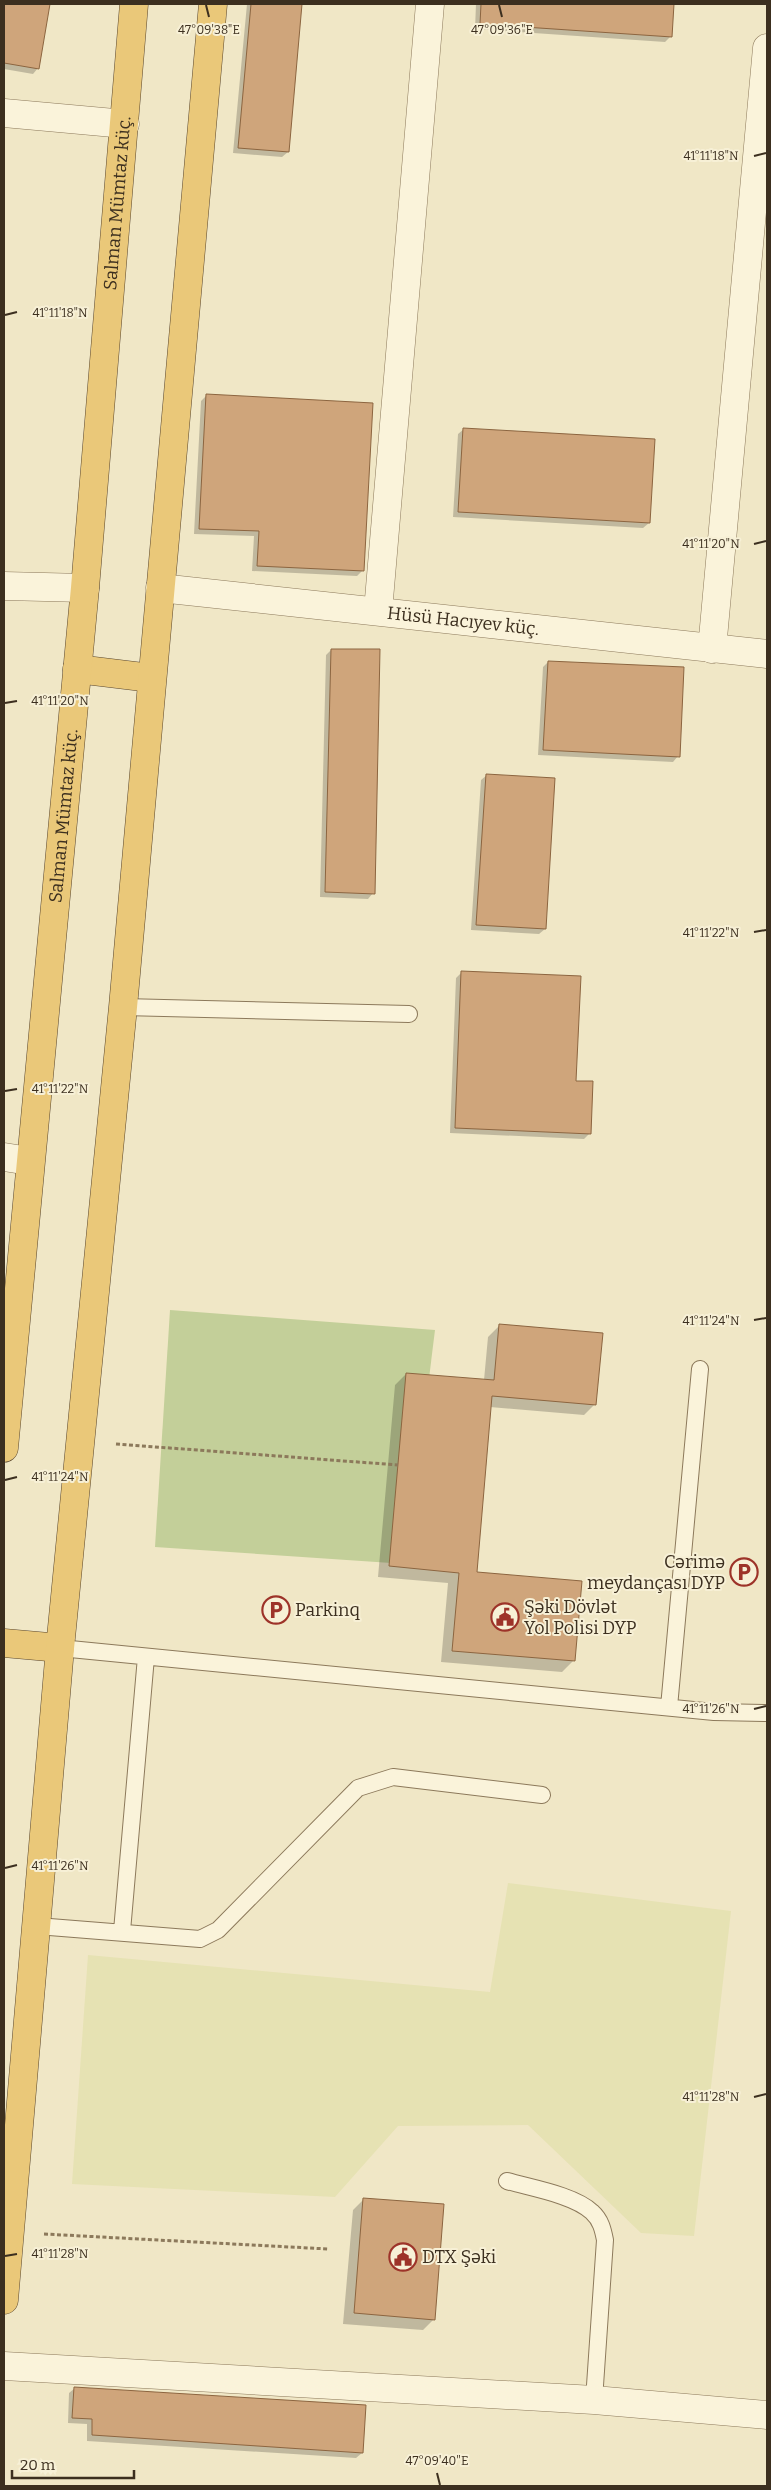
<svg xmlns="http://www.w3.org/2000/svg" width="771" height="2490" viewBox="0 0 771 2490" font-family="Bitter,serif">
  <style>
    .farmland { fill: #e6e2b3 }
    .green { fill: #c3cf99 }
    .shadow { fill: #0003 }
    .building { fill: #cfa57b; stroke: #8c6540 }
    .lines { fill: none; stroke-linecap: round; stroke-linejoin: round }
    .service-casing { stroke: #8c795b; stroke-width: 18 }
    .minor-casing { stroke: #8c795b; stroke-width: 29 }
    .trunk-casing { stroke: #5a472f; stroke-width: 29 }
    .path { stroke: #8c795b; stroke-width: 3; stroke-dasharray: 4 2.5; stroke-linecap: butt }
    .service { stroke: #faf3da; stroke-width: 16 }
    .minor { stroke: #faf3da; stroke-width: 28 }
    .trunk { stroke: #eac879; stroke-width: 28 }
    .ticks { fill: none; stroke: #3c2f1f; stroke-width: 2 }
    .labels { text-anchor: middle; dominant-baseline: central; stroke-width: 4; stroke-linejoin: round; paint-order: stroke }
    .street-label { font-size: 18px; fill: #3c2f1f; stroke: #f7f0d6 }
    .poi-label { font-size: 18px; fill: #3c2f1f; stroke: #f7f0d6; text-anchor: start }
    .ticks-label { font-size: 12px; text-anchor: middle; fill: #3c2f1f; stroke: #f7f0d6; stroke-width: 4; stroke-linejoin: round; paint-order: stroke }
  </style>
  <rect width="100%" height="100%" fill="#f0e7c6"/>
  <path class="farmland" d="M 508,1883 L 731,1911 L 694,2236 L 641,2233 L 528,2125 L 398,2126 L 335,2197 L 72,2184 L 88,1955 L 490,1992 Z"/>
  <path class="green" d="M 170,1310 L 435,1330 L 406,1564 L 155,1547 Z"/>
  <path class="shadow" d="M 4,4 L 49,4 L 38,68 L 33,74 L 4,69 Z
    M 247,4 L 301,4 L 288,152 L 282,157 L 233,153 Z
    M 476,4 L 673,4 L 671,36 L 665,42 L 475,29 Z
    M 207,395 L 363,570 L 357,576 L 252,571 L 254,536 L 194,534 L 201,401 Z
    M 464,429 L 649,523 L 643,528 L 453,517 L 458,434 Z
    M 331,650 L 373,893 L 368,899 L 320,897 L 326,655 Z
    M 548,662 L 678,756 L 673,762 L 538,755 L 543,667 Z
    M 487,775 L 545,929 L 539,934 L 471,930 L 481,780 Z
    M 462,972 L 590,1133 L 584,1139 L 450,1133 L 456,978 Z
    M 499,1326 L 595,1404 L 584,1415 L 490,1407 L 475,1573 L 573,1661 L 562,1672 L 441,1662 L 448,1583 L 378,1577 L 395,1385 L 406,1374 L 484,1380 L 488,1337 Z
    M 364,2199 L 434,2319 L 423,2330 L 343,2324 L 353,2210 Z
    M 75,2388 L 362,2453 L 356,2458 L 87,2441 L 87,2424 L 68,2423 L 69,2393 Z"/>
  <path class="building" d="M 4,4 L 50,4 L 39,69 L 4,63 Z
    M 251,4 L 302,4 L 289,152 L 238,148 Z
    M 481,4 L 674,4 L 672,37 L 480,24 Z
    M 206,394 L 373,403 L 364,571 L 257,566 L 259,531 L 199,529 Z
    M 463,428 L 655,439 L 650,523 L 458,512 Z
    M 331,649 L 380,649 L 375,894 L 325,892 Z
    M 548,661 L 684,667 L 680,757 L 543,750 Z
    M 486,774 L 555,778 L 546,929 L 476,925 Z
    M 461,971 L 581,976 L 576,1081 L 593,1081 L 591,1134 L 455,1128 Z
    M 499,1324 L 603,1333 L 596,1405 L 492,1396 L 477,1572 L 582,1581 L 575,1661 L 452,1651 L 459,1573 L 389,1566 L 406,1373 L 494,1380 Z
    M 363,2198 L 444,2204 L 435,2320 L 354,2313 Z
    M 74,2387 L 366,2405 L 363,2453 L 92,2435 L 92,2419 L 72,2418 Z"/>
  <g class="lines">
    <g class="service-casing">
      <path id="service" d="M 123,1007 L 409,1014
        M 60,1648 L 714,1712 L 767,1713
        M 669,1707 L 700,1369
        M 37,1926 L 200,1939 L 218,1930 L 358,1788 L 393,1777 L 542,1795
        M 122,1931 L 146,1657
        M 507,2181 C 531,2188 574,2195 592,2212 C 601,2220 603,2230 605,2240 L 594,2400"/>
    </g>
    <g class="minor-casing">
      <g id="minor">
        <path d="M 4,113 L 125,124"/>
        <path d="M 4,586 L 85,588"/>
        <path id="s1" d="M 160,588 L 767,654"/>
        <path d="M 378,611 L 430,4"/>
        <path d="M 712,649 L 767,48"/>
        <path d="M 4,1157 L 29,1161"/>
        <path d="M 4,2366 L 594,2400 L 767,2415"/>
      </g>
    </g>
    <g class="trunk-casing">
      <g id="trunk">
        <path d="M 77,669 L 151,678"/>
        <path id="s2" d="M 4,1448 L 85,588 L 134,4"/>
        <path d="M 4,1643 L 60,1648"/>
        <path d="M 4,2300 L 60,1648 L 123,1007 L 213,4"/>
      </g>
    </g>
    <path class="path" d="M 116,1444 L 398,1465
      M 44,2234 L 328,2249"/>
    <use href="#service" class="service"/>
    <use href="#minor" class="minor"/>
    <use href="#trunk" class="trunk"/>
  </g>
  <path class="ticks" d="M 206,5 L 209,17M 499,5 L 502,17M 754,156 L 766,153M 5,315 L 17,312M 754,544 L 766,541M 5,703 L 17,701M 754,932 L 766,930M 5,1091 L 17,1089M 754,1320 L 766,1318M 5,1480 L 17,1477M 754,1709 L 766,1706M 5,1868 L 17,1865M 754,2097 L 766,2094M 5,2256 L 17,2254M 437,2473 L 440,2485"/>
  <defs>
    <g id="parking-ring" transform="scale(1.4375)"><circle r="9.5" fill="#f7f0d6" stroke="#9d3329" stroke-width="1.5"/><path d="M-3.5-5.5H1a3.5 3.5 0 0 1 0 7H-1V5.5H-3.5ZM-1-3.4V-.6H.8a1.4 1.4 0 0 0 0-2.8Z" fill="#9d3329"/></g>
    <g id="civic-ring" transform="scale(1.4375)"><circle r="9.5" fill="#f7f0d6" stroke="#9d3329" stroke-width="1.5"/><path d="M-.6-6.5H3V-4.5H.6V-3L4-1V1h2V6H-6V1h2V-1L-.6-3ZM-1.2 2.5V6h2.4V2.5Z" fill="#9d3329"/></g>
  </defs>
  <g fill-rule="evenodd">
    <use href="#parking-ring" x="744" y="1572"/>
    <use href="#parking-ring" x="276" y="1610"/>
    <use href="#civic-ring" x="505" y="1617"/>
    <use href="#civic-ring" x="403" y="2257"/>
  </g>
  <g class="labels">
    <g class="street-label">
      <text stroke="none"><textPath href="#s2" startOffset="1250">Salman Mümtaz küç.</textPath></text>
      <text stroke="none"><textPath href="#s1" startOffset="305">Hüsü Hacıyev küç.</textPath></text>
      <text stroke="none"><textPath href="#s2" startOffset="635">Salman Mümtaz küç.</textPath></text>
    </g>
    <g class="poi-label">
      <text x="725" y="1562" text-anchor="end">Cərimə<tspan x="725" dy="21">meydançası DYP</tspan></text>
      <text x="524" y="1607">Şəki Dövlət<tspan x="524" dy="21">Yol Polisi DYP</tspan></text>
      <text x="295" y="1610">Parkinq</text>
      <text x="422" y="2257">DTX Şəki</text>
    </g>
  </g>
  <g class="ticks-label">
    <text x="209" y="34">47°09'38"E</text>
    <text x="502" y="34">47°09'36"E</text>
    <text x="711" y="160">41°11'18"N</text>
    <text x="60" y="317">41°11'18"N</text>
    <text x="711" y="548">41°11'20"N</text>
    <text x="60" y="705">41°11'20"N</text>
    <text x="711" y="937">41°11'22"N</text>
    <text x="60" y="1093">41°11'22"N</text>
    <text x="711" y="1325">41°11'24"N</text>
    <text x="60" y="1481">41°11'24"N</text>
    <text x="711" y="1713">41°11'26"N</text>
    <text x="60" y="1870">41°11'26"N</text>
    <text x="711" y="2101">41°11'28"N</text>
    <text x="60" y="2258">41°11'28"N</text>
    <text x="437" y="2465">47°09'40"E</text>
  </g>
  <rect width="771" height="2490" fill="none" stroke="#3c2f1f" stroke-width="10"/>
  <path d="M12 2470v8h122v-8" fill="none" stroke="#3c2f1f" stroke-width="2.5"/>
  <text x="20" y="2470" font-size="15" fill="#3c2f1f" stroke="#f7f0d6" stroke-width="4" paint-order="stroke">20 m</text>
</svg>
